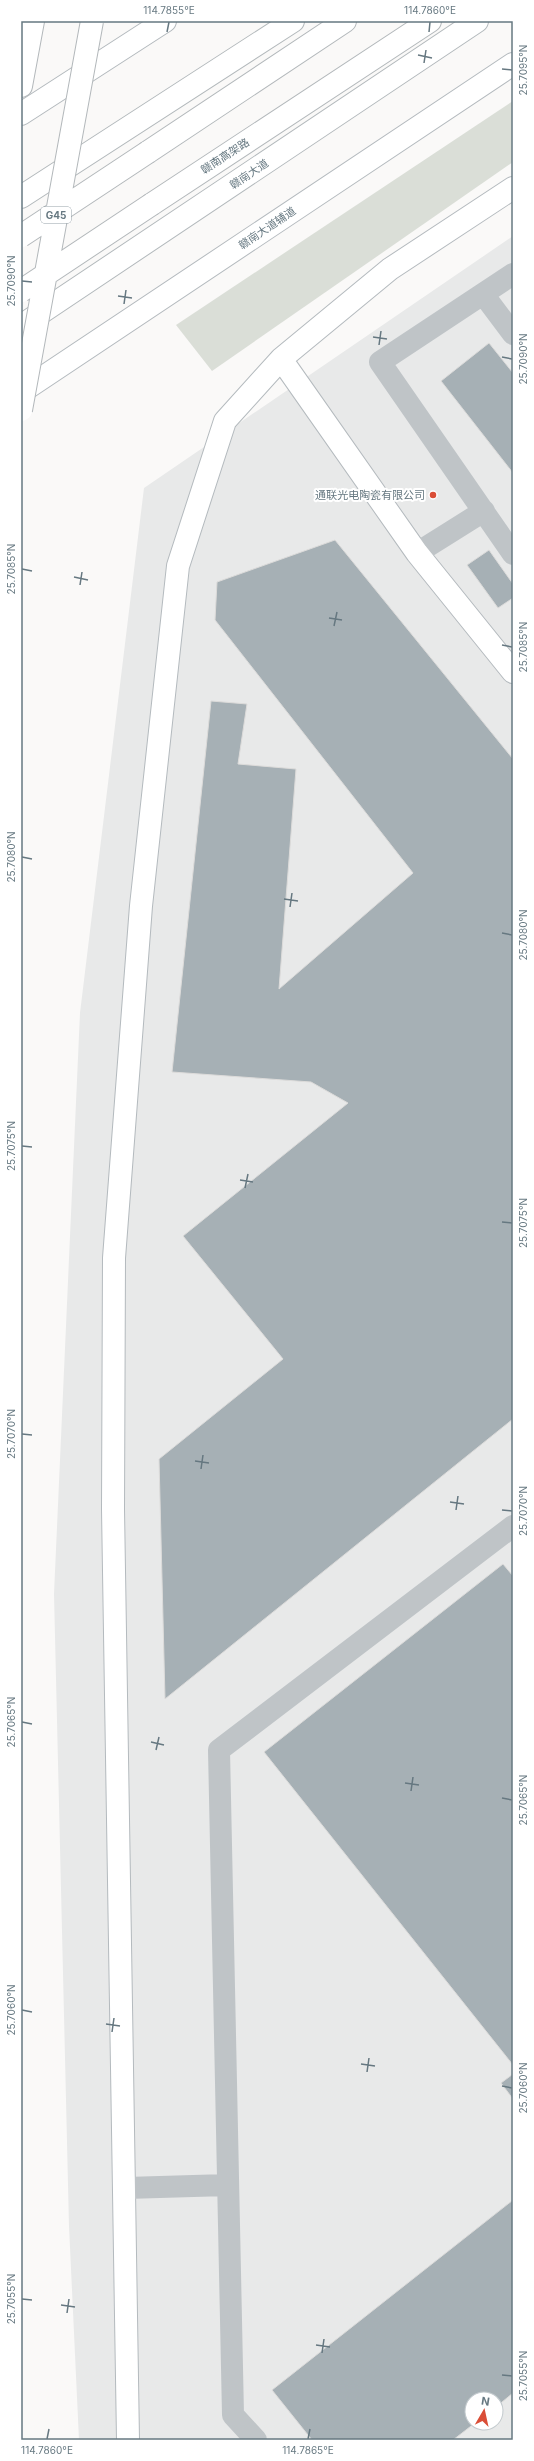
<svg xmlns="http://www.w3.org/2000/svg" width="534" height="2461" viewBox="0 0 534 2461" font-family="Inter,'Noto Sans SC',sans-serif">
  <style>
    .built { fill: #e8e9e9; fill-rule: evenodd }
    .green { fill: #daded7 }
    .building { fill: #a6b0b5; stroke: #dcdbda }
    .lines { fill: none; stroke-linecap: round; stroke-linejoin: round }
    .secondary-casing { stroke: #b4babe; stroke-width: 24 }
    .primary-casing { stroke: #b3b9bc; stroke-width: 24 }
    .highway-casing { stroke: #b3b8bb; stroke-width: 24 }
    .street { stroke: #bfc4c7; stroke-width: 22 }
    .secondary { stroke: #fff; stroke-width: 22 }
    .primary { stroke: #fff; stroke-width: 22 }
    .highway { stroke: #fff; stroke-width: 22 }
    .highway-bridge-casing { stroke: #b3b8bb; stroke-width: 24; stroke-linecap: butt }
    .highway-bridge { stroke: #fff; stroke-width: 22 }
    .ticks { fill: none; stroke: #667881; stroke-width: 1.5 }
    .poi-dot { fill: #da4e37; stroke: #fff; stroke-width: 1.5 }
    .labels { text-anchor: middle; dominant-baseline: central; stroke-width: 4; stroke-linejoin: round; paint-order: stroke }
    .shield { fill: #fff; stroke: #94a0a7; stroke-width: 1 }
    .shield-label { font-size: 10px; font-weight: bold; fill: #667881 }
    .street-label { font-size: 11px; fill: #667881; stroke: #fff }
    .poi-label { font-size: 11px; fill: #667881; stroke: #fff; text-anchor: end }
    .neatline { fill: none; stroke: #667881; stroke-width: 1.5 }
    .ticks-label { font-size: 10px; text-anchor: middle; fill: #667881 }
  </style>
  <rect width="100%" height="100%" fill="#faf9f8"/>
  <path class="built" d="M 513,236 L 513,2440 L 79,2440 L 69,2226 L 54,1594 L 80,1013 L 144,488 ZM 472,2399 L 496,2399 L 496,2423 L 472,2423 Z"/>
  <path class="green" d="M 513,101 L 513,162 L 212,371 L 176,325 Z"/>
  <path class="building" d="M 489,343 L 513,373 L 513,473 L 441,381 Z
    M 335,540 L 513,759 L 513,1419 L 165,1699 L 159,1459 L 283,1359 L 183,1236 L 348,1103 L 311,1082 L 172,1072 L 211,701 L 247,704 L 238,764 L 296,769 L 279,989 L 413,873 L 215,620 L 217,582 Z
    M 489,550 L 513,584 L 513,598 L 498,608 L 467,565 Z
    M 503,1564 L 513,1576 L 513,2065 L 264,1752 Z
    M 513,2074 L 513,2099 L 501,2083 Z
    M 513,2200 L 513,2393 L 496,2407 L 496,2399 L 472,2399 L 472,2423 L 475,2423 L 453,2440 L 312,2440 L 272,2390 Z"/>
  <g class="lines">
    <g class="secondary-casing">
      <path id="secondary" d="M 21,114 L 165,21
        M 513,188 L 390,269 L 281,359 L 417,553 L 513,672
        M 21,392 L 513,64
        M 128,2440 L 113,1509 L 114,1258 L 141,906 L 178,566 L 225,421 L 281,359"/>
    </g>
    <g class="primary-casing">
      <path id="primary" d="M 21,197 L 293,21
        M 21,326 L 477,21"/>
    </g>
    <g class="highway-casing">
      <path id="highway" d="M 21,86 L 33,21
        M 148,152 L 345,21
        M 152,204 L 430,21"/>
    </g>
    <path class="street" d="M 513,274 L 380,362 L 513,554
      M 483,294 L 513,334
      M 417,553 L 484,511
      M 126,2188 L 227,2185
      M 256,2440 L 233,2415 L 219,1750 L 513,1526"/>
    <use href="#secondary" class="secondary"/>
    <use href="#primary" class="primary"/>
    <use href="#highway" class="highway"/>
    <g class="highway-bridge-casing">
      <path id="highway-bridge" d="M 21,236 L 148,152
        M 21,291 L 152,204
        M 21,410 L 92,21"/>
    </g>
    <use href="#highway-bridge" class="highway-bridge"/>
  </g>
  <path class="ticks" d="M 167,32 L 169,22M 429,32 L 430,22M 418,55 L 432,58M 424,63 L 426,50M 502,69 L 512,70M 22,281 L 32,282M 118,296 L 132,298M 124,304 L 126,290M 373,337 L 387,339M 379,345 L 381,331M 502,357 L 512,359M 22,569 L 32,571M 74,577 L 88,580M 80,585 L 82,572M 329,618 L 342,620M 334,626 L 337,612M 502,645 L 512,647M 22,857 L 32,859M 284,899 L 298,901M 290,907 L 292,893M 502,933 L 512,935M 22,1146 L 32,1147M 240,1180 L 253,1182M 245,1188 L 248,1174M 502,1222 L 512,1223M 22,1434 L 32,1435M 195,1461 L 209,1463M 201,1469 L 203,1455M 450,1502 L 464,1504M 456,1510 L 458,1496M 502,1510 L 512,1511M 22,1722 L 32,1724M 151,1742 L 164,1745M 156,1750 L 159,1737M 405,1783 L 419,1785M 411,1791 L 413,1777M 502,1798 L 512,1800M 22,2010 L 32,2012M 106,2024 L 120,2026M 112,2032 L 114,2018M 361,2064 L 375,2066M 367,2072 L 369,2058M 502,2086 L 512,2088M 22,2299 L 32,2300M 61,2305 L 75,2307M 67,2313 L 69,2299M 316,2345 L 330,2347M 322,2353 L 324,2339M 502,2375 L 512,2376M 47,2439 L 49,2429M 308,2439 L 310,2429"/>
  <circle class="poi-dot" cx="433" cy="495" r="4"/>
  <g class="labels">
    <rect class="shield" x="41" y="207" width="30" height="16" rx="3"/>
    <g class="shield-label">
      <text x="56" y="215">G45</text>
    </g>
    <g class="street-label">
      <text transform="translate(225 156) rotate(-33)">赣南高架路</text>
      <text transform="translate(249 174) rotate(-34)">赣南大道</text>
      <text transform="translate(267 228) rotate(-34)">赣南大道辅道</text>
    </g>
    <g class="poi-label">
      <text x="425" y="495">通联光电陶瓷有限公司</text>
    </g>
  </g>
  <rect width="534" height="2461" fill="none" stroke="#ffffff" stroke-width="44"/>
  <g transform="translate(484 2411) rotate(9)"><circle r="19" fill="#ffffff" stroke="#c2c9cd"/>
  <path d="M0-3L7 15L0 10L-7 15Z" fill="#da4e37"/>
  <text y="-6" font-size="11" font-weight="bold" text-anchor="middle" fill="#667881">N</text>
  </g>
  <rect x="22" y="22" width="490" height="2417" class="neatline"/>
  <g class="ticks-label">
    <text x="169" y="14">114.7855°E</text>
    <text x="430" y="14">114.7860°E</text>
    <text transform="translate(523 70) rotate(-90)" y="4">25.7095°N</text>
    <text transform="translate(11 281) rotate(-90)" y="4">25.7090°N</text>
    <text transform="translate(523 359) rotate(-90)" y="4">25.7090°N</text>
    <text transform="translate(11 569) rotate(-90)" y="4">25.7085°N</text>
    <text transform="translate(523 647) rotate(-90)" y="4">25.7085°N</text>
    <text transform="translate(11 857) rotate(-90)" y="4">25.7080°N</text>
    <text transform="translate(523 935) rotate(-90)" y="4">25.7080°N</text>
    <text transform="translate(11 1146) rotate(-90)" y="4">25.7075°N</text>
    <text transform="translate(523 1223) rotate(-90)" y="4">25.7075°N</text>
    <text transform="translate(11 1434) rotate(-90)" y="4">25.7070°N</text>
    <text transform="translate(523 1511) rotate(-90)" y="4">25.7070°N</text>
    <text transform="translate(11 1722) rotate(-90)" y="4">25.7065°N</text>
    <text transform="translate(523 1800) rotate(-90)" y="4">25.7065°N</text>
    <text transform="translate(11 2010) rotate(-90)" y="4">25.7060°N</text>
    <text transform="translate(523 2088) rotate(-90)" y="4">25.7060°N</text>
    <text transform="translate(11 2299) rotate(-90)" y="4">25.7055°N</text>
    <text transform="translate(523 2376) rotate(-90)" y="4">25.7055°N</text>
    <text x="47" y="2454">114.7860°E</text>
    <text x="308" y="2454">114.7865°E</text>
  </g>
</svg>
